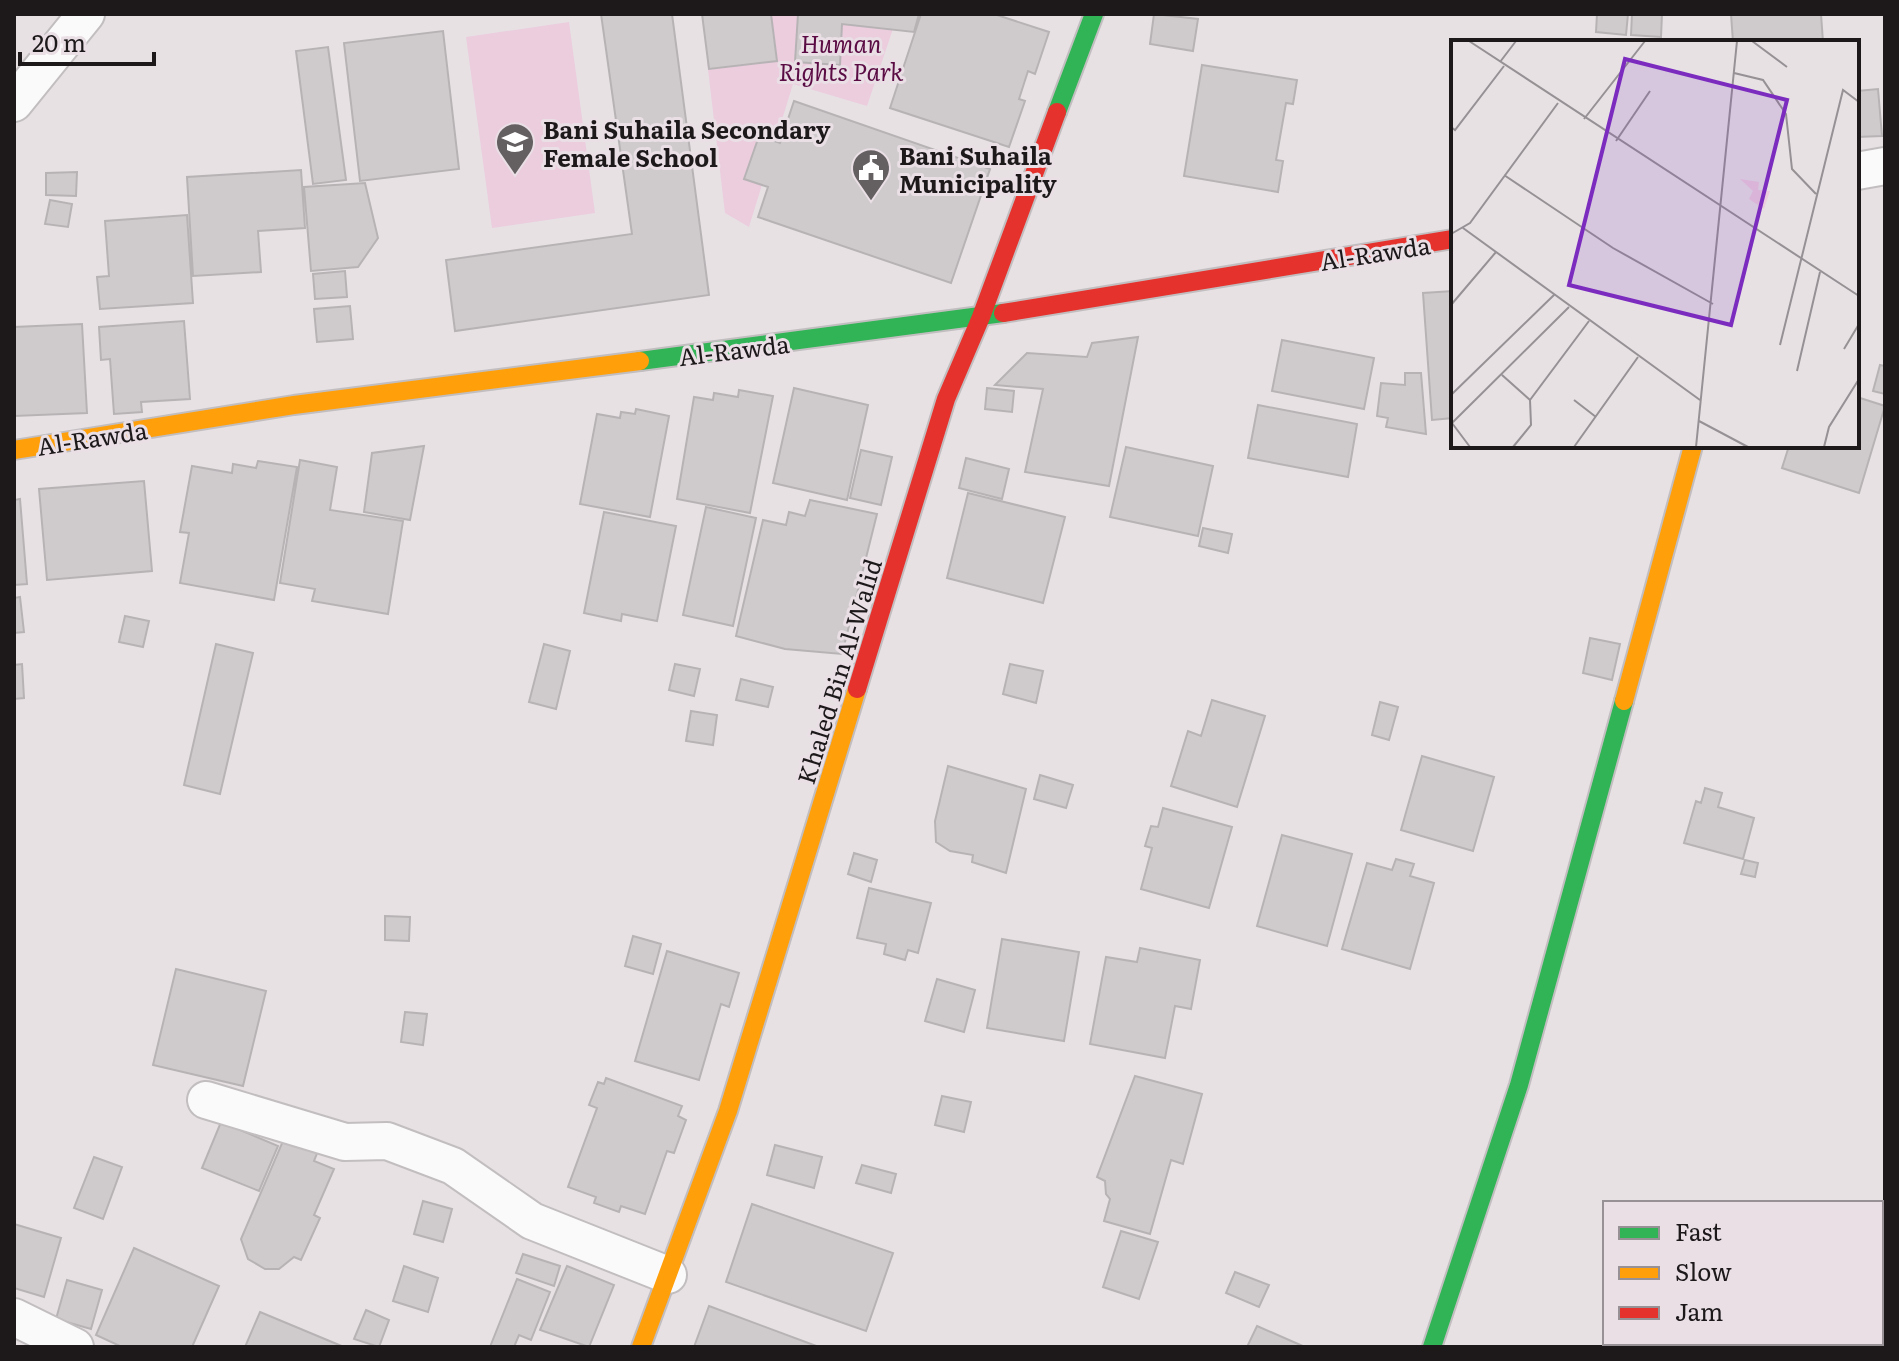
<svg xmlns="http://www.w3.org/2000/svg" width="1899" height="1361" viewBox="0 0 1899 1361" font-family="Literata,serif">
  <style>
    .green { fill: #ebcdde }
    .building { fill: #cfcbcd; stroke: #b7b3b5; stroke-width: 2 }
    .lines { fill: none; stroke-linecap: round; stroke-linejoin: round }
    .street-casing { stroke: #c2bec0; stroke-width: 40 }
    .fast-casing { stroke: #c2bec0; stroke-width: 22 }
    .slow-casing { stroke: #c2bec0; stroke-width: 22 }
    .jam-casing { stroke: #c2bec0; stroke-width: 22 }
    .street { stroke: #fbfafb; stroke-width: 36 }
    .fast { stroke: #30b455; stroke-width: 18 }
    .slow { stroke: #ff9f0a; stroke-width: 18 }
    .jam { stroke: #e5322d; stroke-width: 18 }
    .labels { text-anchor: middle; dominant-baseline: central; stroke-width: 6; stroke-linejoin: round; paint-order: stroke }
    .park-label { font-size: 24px; font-style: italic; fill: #5a0b43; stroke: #e9dfe5 }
    .poi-label { font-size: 24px; font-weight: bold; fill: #1d191b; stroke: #e9dfe5; text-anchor: start }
    .street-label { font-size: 24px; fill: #1d191b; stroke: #e9dfe5 }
    .inset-road { fill: none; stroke: #969194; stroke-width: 2 }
    .view { fill: #7b2cbf; fill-opacity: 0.15; stroke: #7b2cbf; stroke-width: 4 }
    .inset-edge { fill: none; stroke: #1d191b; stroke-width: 4 }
  </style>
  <rect width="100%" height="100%" fill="#e7e1e4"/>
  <path class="green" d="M 768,14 L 898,14 L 867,106 L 793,84 L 749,227 L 725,213 L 707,61 L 772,51 Z
    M 569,22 L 595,213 L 492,228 L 466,37 Z"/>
  <path class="building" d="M 601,14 L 672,14 L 709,295 L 455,331 L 446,260 L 632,234 Z
    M 702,14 L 771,14 L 777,61 L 709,69 Z
    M 798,14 L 919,14 L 914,32 L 842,24 L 840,65 L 795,62 Z
    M 921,14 L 994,14 L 1049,32 L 1035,74 L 1028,71 L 1019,99 L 1025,101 L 1009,147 L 890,108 Z
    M 1154,14 L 1198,19 L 1193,51 L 1150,44 Z
    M 1597,14 L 1628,14 L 1626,35 L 1596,32 Z
    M 1632,14 L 1662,14 L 1661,37 L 1631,35 Z
    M 1731,14 L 1821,14 L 1823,42 L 1733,42 Z
    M 443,31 L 459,169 L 360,181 L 344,43 Z
    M 328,47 L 346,180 L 313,184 L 296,51 Z
    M 1202,65 L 1297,80 L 1293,104 L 1286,103 L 1276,160 L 1283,161 L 1278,192 L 1184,176 Z
    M 1878,89 L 1882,136 L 1857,137 L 1857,91 Z
    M 794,101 L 990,169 L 951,283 L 758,217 L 768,187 L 744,179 L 759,136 L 780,143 Z
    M 301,170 L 305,228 L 258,231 L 261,272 L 193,276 L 187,177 Z
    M 77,172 L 76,196 L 46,195 L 46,173 Z
    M 365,183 L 378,238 L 358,267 L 311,271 L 304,187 Z
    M 50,200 L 72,204 L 68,227 L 45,224 Z
    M 187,215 L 193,303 L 100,309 L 97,277 L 109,276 L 105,221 Z
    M 345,271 L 347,297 L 315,299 L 313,274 Z
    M 1453,291 L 1453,418 L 1432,420 L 1423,293 Z
    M 350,306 L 353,339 L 317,342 L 314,309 Z
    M 184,321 L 190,399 L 141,402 L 142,412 L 114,414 L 110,359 L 101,360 L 99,327 Z
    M 82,324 L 87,413 L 14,416 L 14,327 Z
    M 1138,337 L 1109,486 L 1025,472 L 1043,389 L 995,385 L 1027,353 L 1087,357 L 1092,343 Z
    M 1282,340 L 1374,358 L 1364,409 L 1272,391 Z
    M 1880,365 L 1885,366 L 1885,394 L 1873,391 Z
    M 1405,373 L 1421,373 L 1426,434 L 1386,427 L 1388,418 L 1377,416 L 1381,383 L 1405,385 Z
    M 794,388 L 868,405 L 847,500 L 773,483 Z
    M 987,388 L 1014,391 L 1012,412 L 985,409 Z
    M 739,390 L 773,396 L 750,513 L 677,499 L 694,397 L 713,400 L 714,393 L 738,397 Z
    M 1857,397 L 1885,406 L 1859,493 L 1782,468 L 1789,446 L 1857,446 Z
    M 1258,405 L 1357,424 L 1348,477 L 1248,458 Z
    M 636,409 L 669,416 L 650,517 L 580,504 L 597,414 L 620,418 L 621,412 L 635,414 Z
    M 424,446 L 410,520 L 364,512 L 372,453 Z
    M 1126,447 L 1213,466 L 1198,536 L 1110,517 Z
    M 861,450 L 892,457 L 881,505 L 850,498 Z
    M 966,458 L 1009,469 L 1002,499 L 959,488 Z
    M 300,460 L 337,467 L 330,510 L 403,521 L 388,614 L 312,601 L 315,589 L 280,583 Z
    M 258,461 L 297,467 L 274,600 L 180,583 L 189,533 L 180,532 L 192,466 L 232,473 L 233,464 L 256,468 Z
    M 144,481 L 152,571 L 47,580 L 39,489 Z
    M 968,493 L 1065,517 L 1043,603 L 947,578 Z
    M 20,499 L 27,584 L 14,585 L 14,500 Z
    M 810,500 L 877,514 L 842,654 L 785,649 L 736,636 L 763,520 L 786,525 L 789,512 L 805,516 Z
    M 706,507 L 756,518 L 733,626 L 683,615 Z
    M 604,512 L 676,526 L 657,621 L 622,614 L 621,621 L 584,613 Z
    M 1203,528 L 1232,534 L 1228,553 L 1199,546 Z
    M 20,597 L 24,632 L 14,633 L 14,598 Z
    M 125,616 L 149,621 L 143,647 L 119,642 Z
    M 1590,638 L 1620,644 L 1612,680 L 1583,673 Z
    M 216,644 L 253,653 L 220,794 L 184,785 Z
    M 544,644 L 570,651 L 556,709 L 529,702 Z
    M 22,664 L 24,698 L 14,699 L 14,665 Z
    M 675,664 L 700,669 L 694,696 L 669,690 Z
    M 1010,664 L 1043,671 L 1036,703 L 1003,694 Z
    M 741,679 L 773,687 L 768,707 L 736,700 Z
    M 1212,700 L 1265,716 L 1237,807 L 1171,786 L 1188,731 L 1201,736 Z
    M 1380,702 L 1398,707 L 1389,740 L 1372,735 Z
    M 691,711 L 717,715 L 713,745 L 686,741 Z
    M 1422,756 L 1494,777 L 1473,851 L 1401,830 Z
    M 948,766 L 1026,789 L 1006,873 L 972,862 L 973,855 L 950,851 L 936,842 L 935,821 Z
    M 1040,775 L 1073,785 L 1066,808 L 1034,799 Z
    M 1705,788 L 1722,793 L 1718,807 L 1754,818 L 1743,859 L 1684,843 L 1696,801 L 1701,803 Z
    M 1163,808 L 1232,827 L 1209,908 L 1141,889 L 1152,848 L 1145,846 L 1151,826 L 1158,827 Z
    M 1282,835 L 1352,854 L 1327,946 L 1257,926 Z
    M 854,853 L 877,860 L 871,882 L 848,874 Z
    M 1396,859 L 1414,864 L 1410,876 L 1434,883 L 1410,969 L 1342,949 L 1367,863 L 1392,870 Z
    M 1745,860 L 1758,863 L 1755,877 L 1741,874 Z
    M 869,888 L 931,903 L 918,953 L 908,950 L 905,960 L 884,954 L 886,944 L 857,938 Z
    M 385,916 L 410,917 L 409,941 L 385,940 Z
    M 633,936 L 661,944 L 653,974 L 625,966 Z
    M 1002,939 L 1079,952 L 1064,1041 L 987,1028 Z
    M 1140,948 L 1200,960 L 1191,1009 L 1175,1006 L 1165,1058 L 1090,1044 L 1106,957 L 1137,962 Z
    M 667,951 L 739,973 L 729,1007 L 721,1004 L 699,1080 L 635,1061 Z
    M 176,969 L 266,991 L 243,1086 L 153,1065 Z
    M 937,979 L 975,990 L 964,1032 L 925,1021 Z
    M 405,1012 L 427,1014 L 423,1045 L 401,1042 Z
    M 1135,1076 L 1202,1094 L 1183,1164 L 1171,1160 L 1150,1234 L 1104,1221 L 1110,1199 L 1106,1194 L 1105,1181 L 1097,1177 Z
    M 606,1078 L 682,1106 L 678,1116 L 686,1120 L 674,1153 L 667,1151 L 645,1214 L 621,1206 L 619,1212 L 594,1203 L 596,1197 L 568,1187 L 597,1108 L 589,1105 L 598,1082 L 604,1084 Z
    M 942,1096 L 971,1102 L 964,1132 L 935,1125 Z
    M 221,1122 L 278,1146 L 259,1191 L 202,1168 Z
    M 289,1127 L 322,1141 L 314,1161 L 334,1169 L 314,1215 L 320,1218 L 301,1260 L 294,1257 L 279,1269 L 265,1269 L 248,1259 L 241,1239 Z
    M 775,1145 L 822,1157 L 814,1188 L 767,1175 Z
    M 94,1157 L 122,1167 L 103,1219 L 74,1208 Z
    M 862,1165 L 896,1174 L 891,1193 L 856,1183 Z
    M 423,1201 L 452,1209 L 443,1242 L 414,1234 Z
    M 752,1204 L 893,1253 L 866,1331 L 726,1282 Z
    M 14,1224 L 61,1238 L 44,1297 L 14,1288 Z
    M 1121,1231 L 1158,1242 L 1139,1299 L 1103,1287 Z
    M 1881,1232 L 1885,1233 L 1885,1339 L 1881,1338 Z
    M 134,1248 L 219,1286 L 192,1347 L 122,1347 L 96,1335 Z
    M 523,1254 L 560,1266 L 554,1286 L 516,1273 Z
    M 404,1266 L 438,1278 L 428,1312 L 393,1301 Z
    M 567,1266 L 614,1285 L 589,1347 L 540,1330 Z
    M 1235,1272 L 1269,1285 L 1259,1307 L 1226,1293 Z
    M 517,1279 L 550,1292 L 531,1340 L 519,1335 L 514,1347 L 490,1347 Z
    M 67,1280 L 102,1290 L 91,1329 L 56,1319 Z
    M 709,1306 L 819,1347 L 694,1347 Z
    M 366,1310 L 389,1320 L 379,1347 L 354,1339 Z
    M 260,1312 L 344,1347 L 245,1347 Z
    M 1257,1326 L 1305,1347 L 1247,1347 Z
    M 1619,1343 L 1726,1343 L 1725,1347 L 1618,1347 Z
    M 1777,1343 L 1845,1343 L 1843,1347 L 1784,1347 Z"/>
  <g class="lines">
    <g class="street-casing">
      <path id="street" d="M 14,103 L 86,14
        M 1857,171 L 1885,166
        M 206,1100 L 345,1142 L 387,1141 L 453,1166 L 532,1221 L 668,1275
        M 14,1317 L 75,1347"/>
    </g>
    <g class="fast-casing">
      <path id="fast" d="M 1057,112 L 1094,14
        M 640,361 L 1003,313
        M 1432,1347 L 1519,1085 L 1624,701"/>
    </g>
    <g class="slow-casing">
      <path id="slow" d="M 14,450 L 294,405 L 640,361
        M 1624,701 L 1693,446
        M 641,1347 L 728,1111 L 857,689"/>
    </g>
    <g class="jam-casing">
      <path id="jam" d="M 1003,313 L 1453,239
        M 857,689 L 946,399 L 981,317 L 1057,112"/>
    </g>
    <use href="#street" class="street"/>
    <use href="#fast" class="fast"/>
    <use href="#slow" class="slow"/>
    <use href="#jam" class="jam"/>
  </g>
  <defs>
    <g id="school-pin" transform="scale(2)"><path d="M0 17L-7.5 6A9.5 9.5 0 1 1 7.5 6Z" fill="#645f61" stroke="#e9dfe5"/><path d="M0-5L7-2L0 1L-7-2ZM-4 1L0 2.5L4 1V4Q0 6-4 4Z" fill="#fff"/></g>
    <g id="civic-pin" transform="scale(2)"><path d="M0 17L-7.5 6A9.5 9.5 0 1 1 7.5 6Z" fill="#645f61" stroke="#e9dfe5"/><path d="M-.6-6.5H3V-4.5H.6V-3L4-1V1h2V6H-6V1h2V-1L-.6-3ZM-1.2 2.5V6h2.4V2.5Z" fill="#fff"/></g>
  </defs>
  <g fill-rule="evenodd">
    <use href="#school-pin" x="515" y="142"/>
    <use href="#civic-pin" x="871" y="168"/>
  </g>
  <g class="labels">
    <g class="park-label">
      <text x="841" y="42">Human<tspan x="841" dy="28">Rights Park</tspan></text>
    </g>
    <g class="poi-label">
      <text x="543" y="128">Bani Suhaila Secondary<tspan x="543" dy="28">Female School</tspan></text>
      <text x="899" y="154">Bani Suhaila<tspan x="899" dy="28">Municipality</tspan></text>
    </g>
    <g class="street-label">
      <text transform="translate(1375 252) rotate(-9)">Al-Rawda</text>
      <text transform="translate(734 349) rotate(-7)">Al-Rawda</text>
      <text transform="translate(92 437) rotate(-9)">Al-Rawda</text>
      <text transform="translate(838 671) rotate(-73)">Khaled Bin Al-Walid</text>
    </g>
  </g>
  <g transform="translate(1451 40)">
    <rect width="408" height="408" fill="#e7e1e4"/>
    <path d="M 289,139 L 308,142 L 307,150 L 319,151 L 313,169 L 298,159 L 302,151 Z" fill="#ebcdde"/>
    <path class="inset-road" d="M 18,1 L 408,256M 301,1 L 336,27M 49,22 L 65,1M 283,33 L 312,40 L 335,74 L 341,129 L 365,154M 133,79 L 194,1M 0,87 L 4,90 L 53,26M 165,101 L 199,51M 53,135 L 162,208 L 262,264M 12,188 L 249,360M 0,194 L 19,183 L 107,63M 0,265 L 45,212M 329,305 L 392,50 L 408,62M 393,309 L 408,284M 346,331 L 369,232M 51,335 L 79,360M 0,355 L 104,254M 123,360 L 145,377M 248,381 L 297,407M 1,383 L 118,267M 1,383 L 19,407M 62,407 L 80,385 L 79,360 L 138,281M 123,407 L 187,317M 245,407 L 286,1M 373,407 L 378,387 L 408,339"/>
    <path class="view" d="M 174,19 L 336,60 L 280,285 L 118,245 Z"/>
    <rect width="408" height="408" class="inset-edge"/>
  </g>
  <rect width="1899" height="1361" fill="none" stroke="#1d191b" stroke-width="32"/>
  <rect x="1603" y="1201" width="280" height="144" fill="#e9dfe5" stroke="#979094" stroke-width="2"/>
  <rect x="1619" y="1227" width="40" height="12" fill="#30b455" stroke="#979094" stroke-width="2"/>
  <text x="1675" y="1241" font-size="24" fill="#1d191b">Fast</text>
  <rect x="1619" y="1267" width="40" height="12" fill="#ff9f0a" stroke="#979094" stroke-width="2"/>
  <text x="1675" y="1281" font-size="24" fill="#1d191b">Slow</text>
  <rect x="1619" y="1307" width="40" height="12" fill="#e5322d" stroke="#979094" stroke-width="2"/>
  <text x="1675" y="1321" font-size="24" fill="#1d191b">Jam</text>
  <path d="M20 52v12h134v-12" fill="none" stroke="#1d191b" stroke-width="4"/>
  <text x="32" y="52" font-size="24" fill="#1d191b" stroke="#e9dfe5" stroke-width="6" paint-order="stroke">20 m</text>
</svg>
